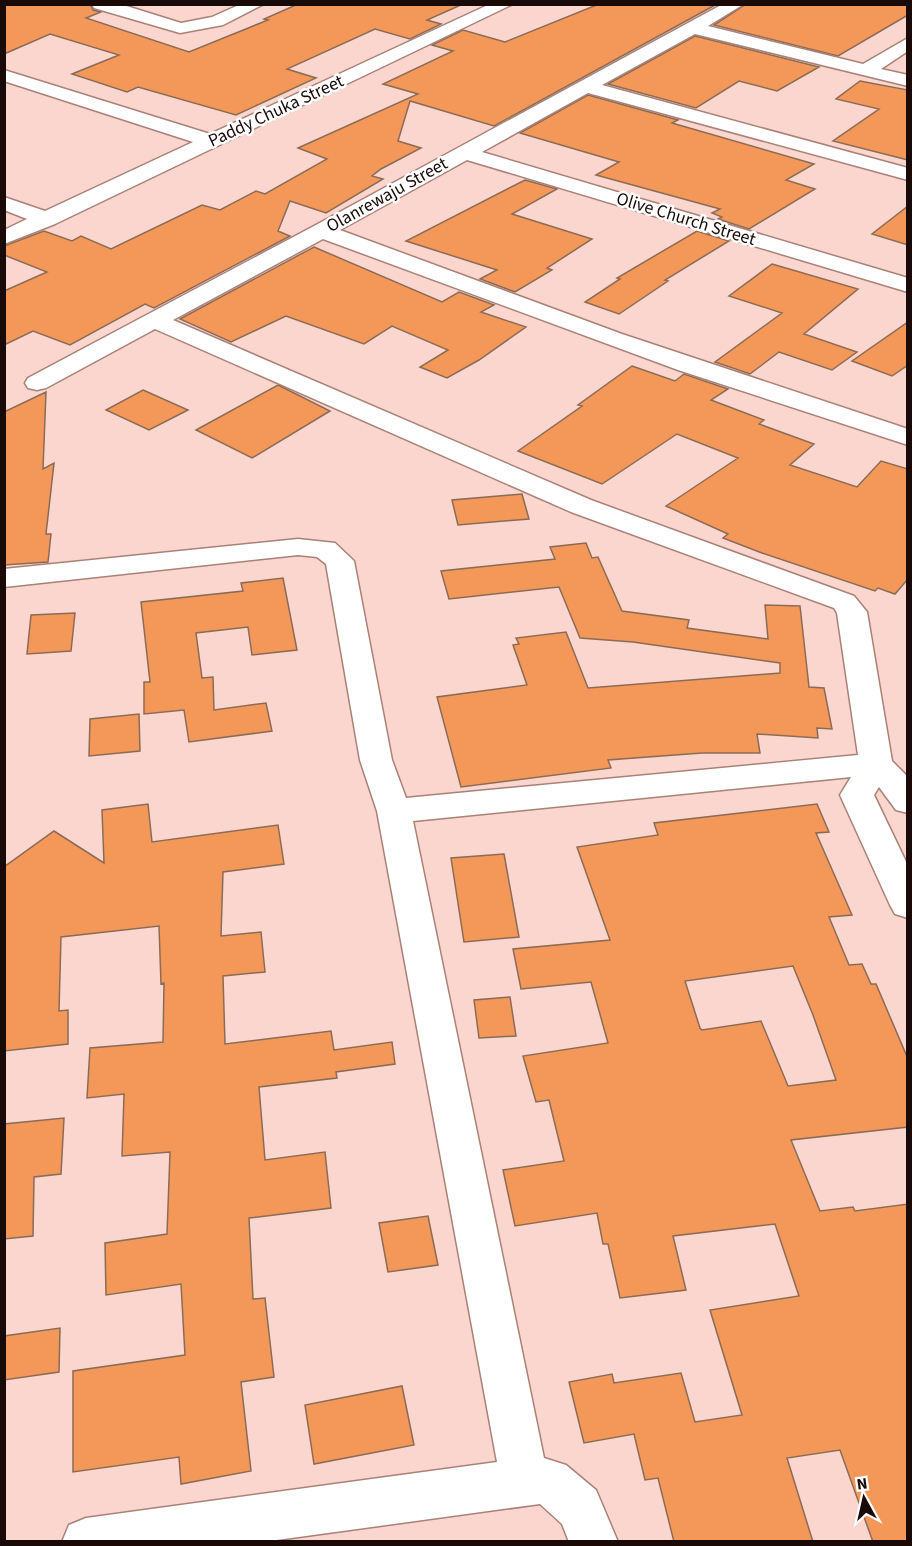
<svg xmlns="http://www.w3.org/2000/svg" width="912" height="1546" viewBox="0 0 912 1546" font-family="'Source Sans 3',sans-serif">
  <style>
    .building { fill: #f4985a; stroke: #8c6b55; stroke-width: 1.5; fill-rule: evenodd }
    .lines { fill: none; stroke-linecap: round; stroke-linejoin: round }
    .street-casing { stroke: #aa8177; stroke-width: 3 }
    .street { fill: #fff; fill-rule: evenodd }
    .labels { text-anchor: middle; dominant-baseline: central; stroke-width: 5; stroke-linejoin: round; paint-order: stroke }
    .far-street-label { font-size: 18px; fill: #190a07; stroke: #fff }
  </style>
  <rect width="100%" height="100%" fill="#fbd6ce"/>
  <path class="building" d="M 4,4 L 90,4 L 93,10 L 101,12 L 86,18 L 189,52 L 268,20 L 264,19 L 298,4 L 463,4 L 427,20 L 441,24 L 410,39 L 375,29 L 287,69 L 316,78 L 236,115 L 138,87 L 127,92 L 72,74 L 119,55 L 50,34 L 4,54 Z
    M 599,4 L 717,4 L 494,126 L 410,101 L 398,141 L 421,148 L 381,169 L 372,176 L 383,179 L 326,213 L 290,201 L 278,231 L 290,236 L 154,308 L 145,304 L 70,345 L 33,331 L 4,345 L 4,291 L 47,272 L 4,255 L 4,246 L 44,231 L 72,241 L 81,236 L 111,249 L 202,205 L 220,210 L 256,191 L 265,194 L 327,159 L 298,148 L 418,94 L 383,84 L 453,51 L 432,45 L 463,30 L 505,42 Z
    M 746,4 L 908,4 L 908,15 L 838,56 L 714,25 Z
    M 695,36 L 819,67 L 777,91 L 739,81 L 696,108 L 608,84 Z
    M 860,81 L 908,90 L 908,160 L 833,141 L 879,109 L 836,99 Z
    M 588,95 L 678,120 L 672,123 L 814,164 L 786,180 L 815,189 L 749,229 L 718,219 L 722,217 L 712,213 L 720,209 L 596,175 L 619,162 L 520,133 Z
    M 525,180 L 557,189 L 512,214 L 592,239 L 547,268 L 552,270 L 515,292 L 480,279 L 497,270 L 406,241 Z
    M 908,206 L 908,245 L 872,234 Z
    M 697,231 L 729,241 L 665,280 L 668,281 L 619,314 L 585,302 L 620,279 L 617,278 Z
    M 314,247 L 442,302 L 459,292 L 494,305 L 481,312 L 526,327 L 479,360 L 447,378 L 420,367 L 448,350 L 392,326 L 364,344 L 286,316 L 231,342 L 180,319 Z
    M 772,264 L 858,289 L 804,334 L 857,352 L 832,370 L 779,352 L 750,374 L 715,362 L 782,313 L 729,296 Z
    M 908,322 L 908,365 L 892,376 L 852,361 Z
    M 632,366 L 675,381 L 684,374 L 728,389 L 711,400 L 764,420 L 759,424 L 814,444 L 790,465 L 857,487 L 881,461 L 908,469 L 908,579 L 895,594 L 878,588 L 875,591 L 762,553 L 723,538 L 728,534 L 666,506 L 738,458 L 677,434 L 602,484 L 518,451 L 582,406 L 578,405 Z
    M 278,385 L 330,411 L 252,458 L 196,430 Z
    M 143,390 L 188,410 L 149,430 L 106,410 Z
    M 46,392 L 43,469 L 54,463 L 46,534 L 51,534 L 48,562 L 4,565 L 4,412 Z
    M 522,494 L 529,519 L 458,525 L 452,500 Z
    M 586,543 L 592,558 L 598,557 L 622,611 L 689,620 L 687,628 L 768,639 L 765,605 L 800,606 L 809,687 L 824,688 L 832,729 L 817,728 L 818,738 L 757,734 L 760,753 L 702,753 L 608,760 L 611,768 L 461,787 L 437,697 L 527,685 L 513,645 L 519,644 L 516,638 L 566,632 L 588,688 L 780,673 L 780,663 L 633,642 L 580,638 L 559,587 L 449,599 L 441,571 L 555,559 L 550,547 Z
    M 283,578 L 297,650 L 252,655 L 248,627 L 196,633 L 202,678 L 213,677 L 214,710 L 266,703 L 272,731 L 189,742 L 184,710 L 144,714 L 144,682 L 150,682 L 141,602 L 243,591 L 241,583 Z
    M 75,613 L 71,651 L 27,654 L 31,615 Z
    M 139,714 L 140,751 L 89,756 L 90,719 Z
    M 148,804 L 152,842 L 278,825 L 284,864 L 223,872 L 221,936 L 261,932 L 265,972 L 223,976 L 225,1044 L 331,1031 L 334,1050 L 392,1042 L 395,1064 L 336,1072 L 337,1078 L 259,1087 L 265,1160 L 325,1152 L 331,1208 L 249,1218 L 253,1299 L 265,1298 L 274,1377 L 241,1382 L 251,1471 L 181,1484 L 179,1457 L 73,1472 L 73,1371 L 185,1355 L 181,1284 L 106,1295 L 105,1243 L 167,1234 L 170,1152 L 122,1156 L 124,1094 L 87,1098 L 90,1048 L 163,1042 L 164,983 L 161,984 L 159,926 L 61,937 L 59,1011 L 68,1010 L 68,1044 L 4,1051 L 4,867 L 54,831 L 104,863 L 102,810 Z
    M 817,804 L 829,832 L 816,833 L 852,915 L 829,917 L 849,965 L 862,964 L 871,984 L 876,984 L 908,1059 L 908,1127 L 791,1140 L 820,1211 L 853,1207 L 855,1211 L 908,1204 L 908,1542 L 873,1542 L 840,1450 L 787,1458 L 813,1542 L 674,1542 L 658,1478 L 645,1480 L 634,1434 L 584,1443 L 569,1382 L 612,1374 L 614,1383 L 681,1373 L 695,1422 L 742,1415 L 710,1310 L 799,1296 L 775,1224 L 673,1236 L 686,1290 L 620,1298 L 608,1244 L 603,1244 L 597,1213 L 515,1226 L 503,1170 L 564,1161 L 549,1100 L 536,1102 L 523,1056 L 608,1043 L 591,982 L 521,989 L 513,949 L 610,940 L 577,847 L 658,835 L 654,823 ZM 793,966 L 813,1015 L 836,1080 L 788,1086 L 761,1021 L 702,1030 L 700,1028 L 685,981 Z
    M 504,854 L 519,937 L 464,942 L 451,858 Z
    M 510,997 L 516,1036 L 479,1038 L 474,1000 Z
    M 64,1118 L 61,1174 L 34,1177 L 33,1236 L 4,1239 L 4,1124 Z
    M 428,1216 L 438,1265 L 388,1272 L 379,1223 Z
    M 60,1328 L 59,1372 L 4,1380 L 4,1336 Z
    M 402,1386 L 414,1445 L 314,1464 L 305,1405 Z"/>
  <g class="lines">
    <g class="street-casing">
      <path id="street" d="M 92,4 L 120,4 L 181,23 L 212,17 L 241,4 L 264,4 L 223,25 L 180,33 L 94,8 Z
        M 490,4 L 513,4 L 55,224 L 4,244 L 4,230 L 27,219 L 4,210 L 4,197 L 45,211 L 193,142 L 4,81 L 4,70 L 210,134 Z
        M 723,4 L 744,4 L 708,26 L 863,64 L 908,38 L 908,51 L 881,69 L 908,75 L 908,86 L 695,34 L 602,85 L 908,168 L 908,180 L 588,93 L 482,152 L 908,278 L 908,292 L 467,160 L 340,230 L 622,334 L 908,429 L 908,445 L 678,370 L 323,239 L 173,320 L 591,500 L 854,596 L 867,612 L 892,761 L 908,777 L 908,813 L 896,810 L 879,787 L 874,795 L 908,866 L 908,918 L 895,914 L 890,905 L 840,795 L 851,777 L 413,821 L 544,1458 L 566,1465 L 596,1490 L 618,1542 L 569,1542 L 562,1524 L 540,1504 L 262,1542 L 62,1542 L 69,1525 L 86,1518 L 497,1462 L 377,811 L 360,760 L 326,564 L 317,557 L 298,555 L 4,587 L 4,569 L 298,539 L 335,543 L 354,561 L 392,760 L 406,798 L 858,755 L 837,613 L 834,608 L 571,512 L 155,329 L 46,388 L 37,390 L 28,388 L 25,383 L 28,378 L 314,226 Z"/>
    </g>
    <use href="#street" class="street"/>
  </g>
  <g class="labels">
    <g class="far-street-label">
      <text transform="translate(276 111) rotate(-25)">Paddy Chuka Street</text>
      <text transform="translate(387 195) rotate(-29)">Olanrewaju Street</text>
      <text transform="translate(686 219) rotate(17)">Olive Church Street</text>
    </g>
  </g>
  <rect width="912" height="1546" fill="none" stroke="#190a07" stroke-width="12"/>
  <g transform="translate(864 1498) rotate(352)" stroke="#ffffff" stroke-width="4.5" paint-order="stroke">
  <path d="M0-4.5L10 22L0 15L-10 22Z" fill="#190a07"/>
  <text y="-9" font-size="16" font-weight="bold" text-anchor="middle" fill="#190a07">N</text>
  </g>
</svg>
